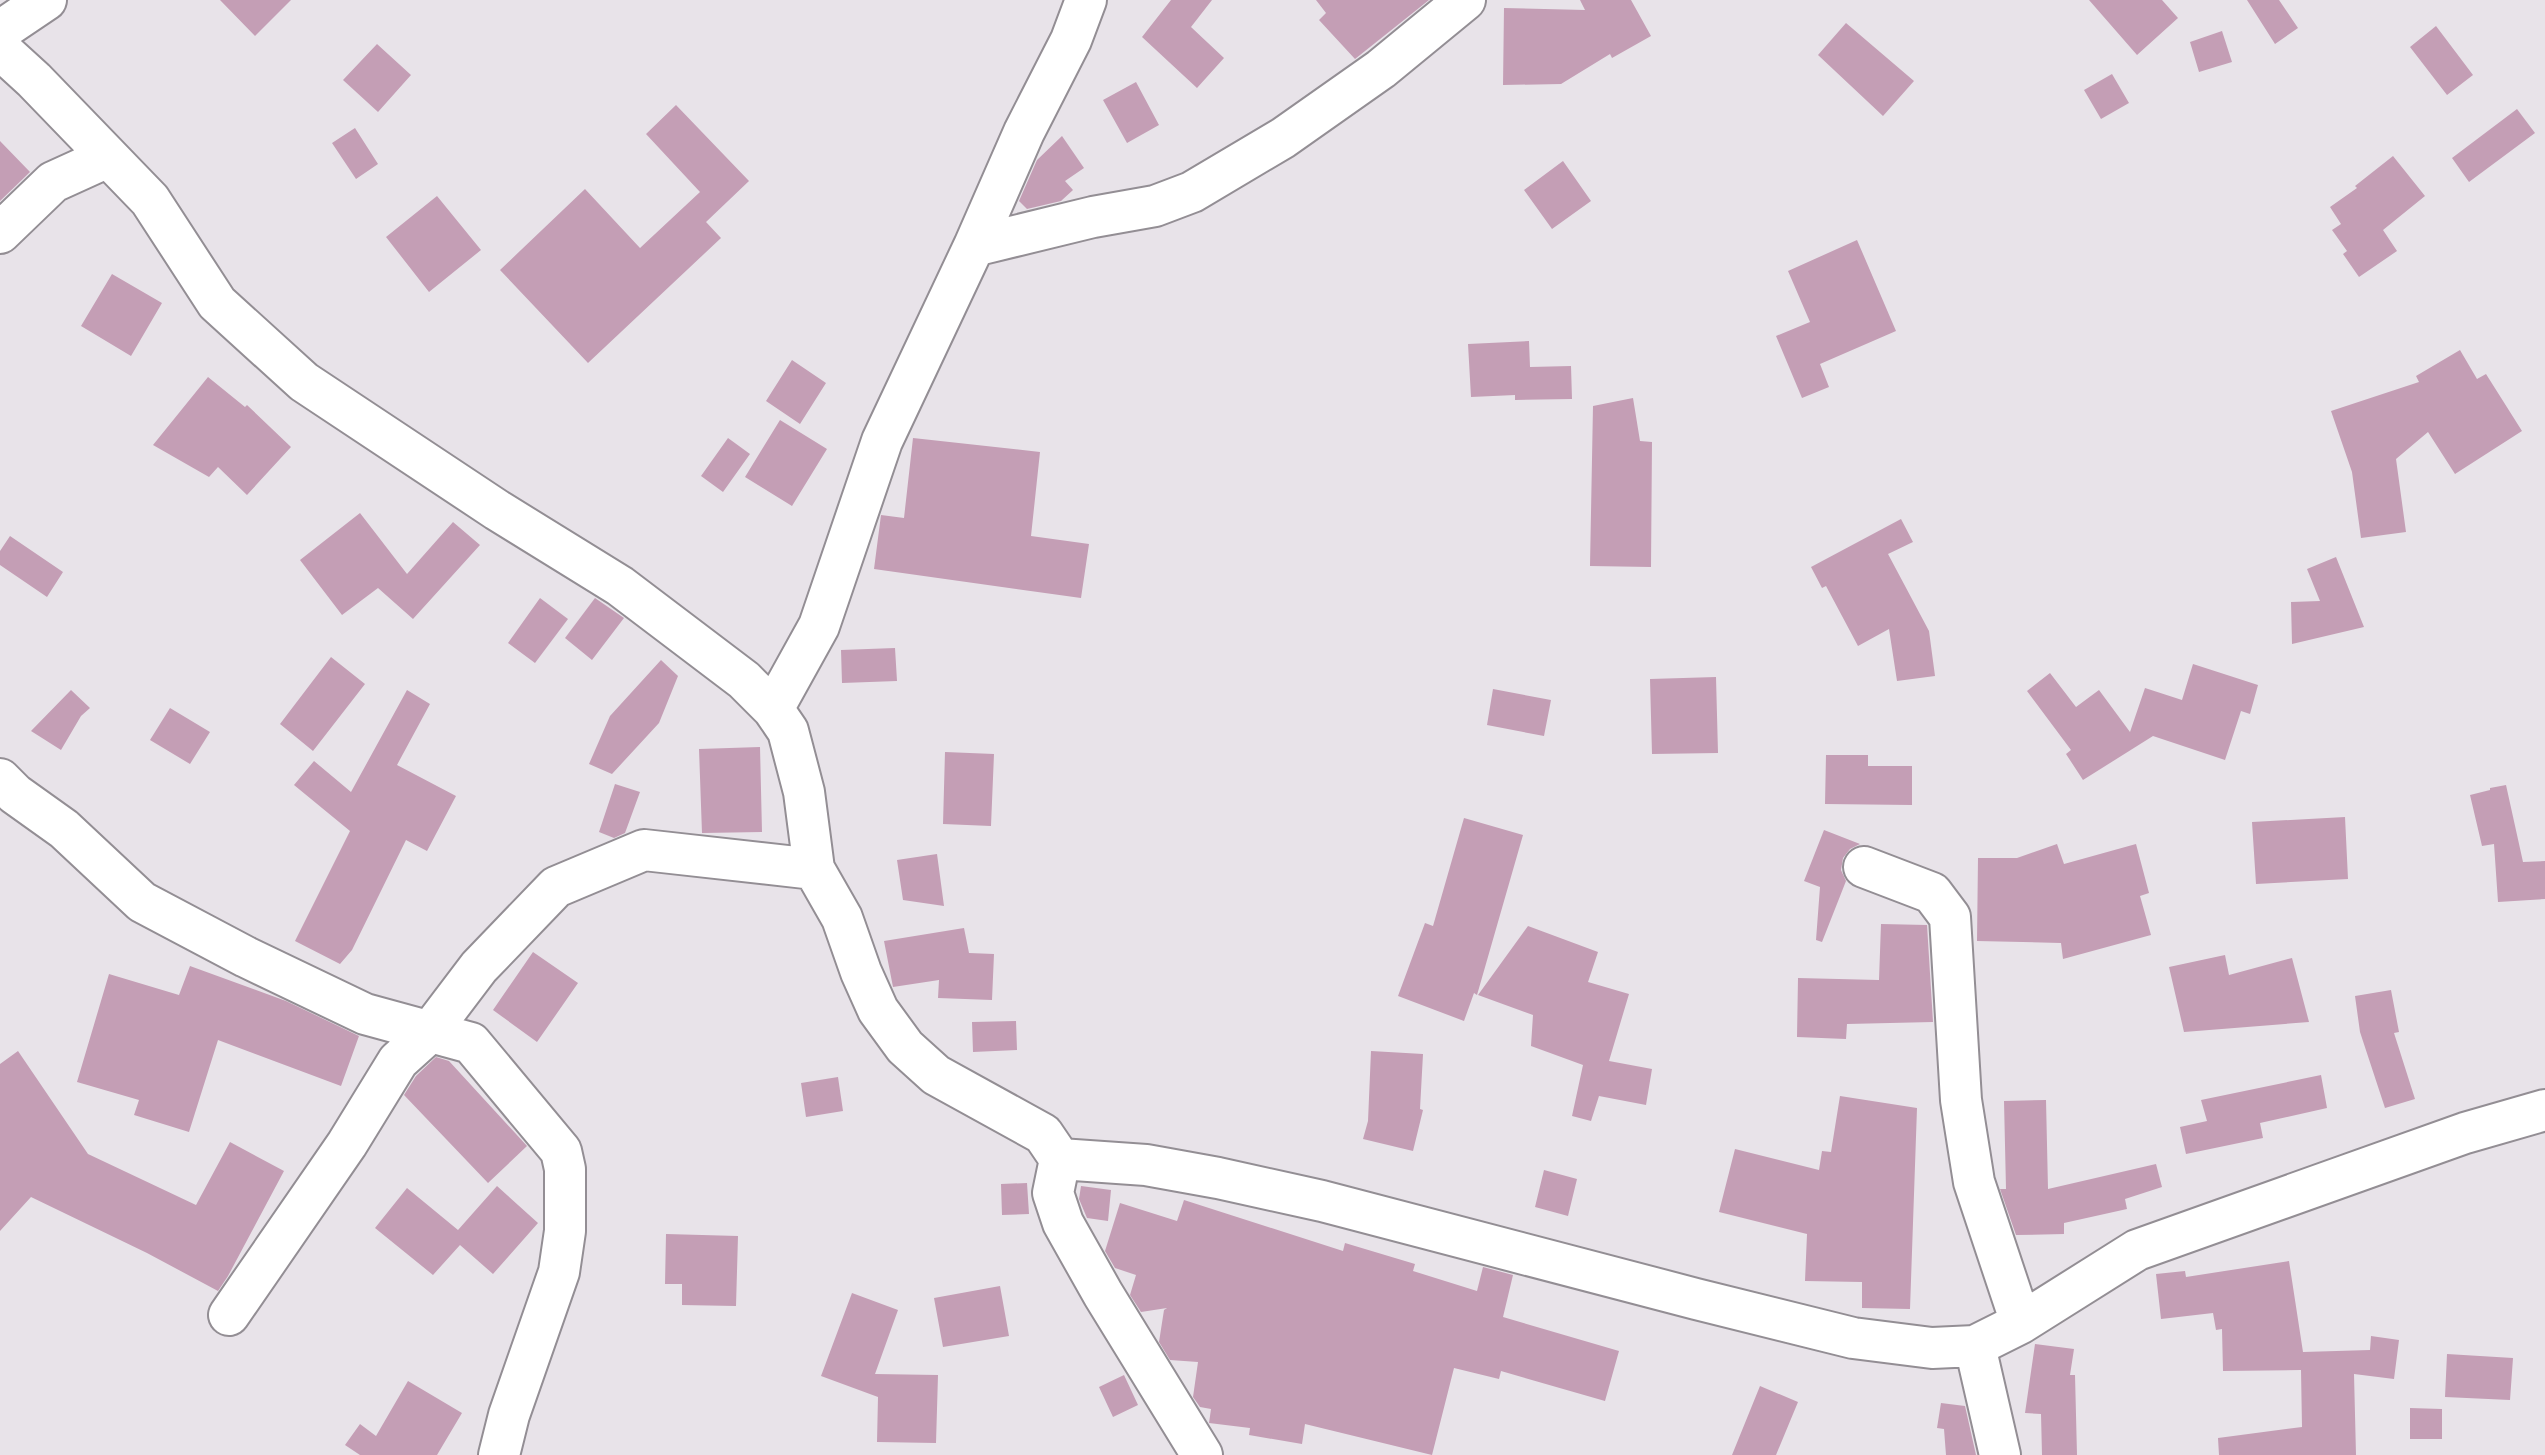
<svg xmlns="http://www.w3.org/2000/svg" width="2545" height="1455" viewBox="0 0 2545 1455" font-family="Inter,sans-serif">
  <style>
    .building { fill: #c49eb5 }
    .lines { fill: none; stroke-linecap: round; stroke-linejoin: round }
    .minor-casing { stroke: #938e94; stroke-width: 44 }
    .minor { stroke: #fff; stroke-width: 40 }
  </style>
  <rect width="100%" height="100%" fill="#e8e3e9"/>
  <path class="building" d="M 220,0 L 291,0 L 255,36 Z
    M 1171,0 L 1212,0 L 1191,27 L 1224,58 L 1197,88 L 1142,37 Z
    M 1316,0 L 1429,0 L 1355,59 L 1319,20 L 1326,13 Z
    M 1580,0 L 1631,0 L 1651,36 L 1612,58 L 1610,54 L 1561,84 L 1503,85 L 1504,8 L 1585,10 Z
    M 2089,0 L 2162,0 L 2178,18 L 2137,55 Z
    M 2247,0 L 2279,0 L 2298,28 L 2275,44 Z
    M 1846,23 L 1914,81 L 1883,116 L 1818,55 Z
    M 2436,26 L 2473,75 L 2447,95 L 2410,47 Z
    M 2222,31 L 2232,62 L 2199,72 L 2190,42 Z
    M 377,44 L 411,75 L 378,112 L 343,80 Z
    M 2112,74 L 2129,103 L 2101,119 L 2084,90 Z
    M 1136,82 L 1159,125 L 1127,143 L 1103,100 Z
    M 676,105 L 749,181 L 706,222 L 721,238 L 588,363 L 500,270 L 585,189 L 640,248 L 700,192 L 646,134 Z
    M 2517,109 L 2535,133 L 2469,182 L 2452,158 Z
    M 355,128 L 378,164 L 356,179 L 332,143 Z
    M 1062,136 L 1084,168 L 1065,181 L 1073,190 L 1061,201 L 1027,209 L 1019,201 L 1037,160 Z
    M 0,141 L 30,172 L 0,201 Z
    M 2393,156 L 2425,196 L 2383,230 L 2397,251 L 2359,277 L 2343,254 L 2347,251 L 2332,230 L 2341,224 L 2330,207 L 2357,188 L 2355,186 Z
    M 1563,161 L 1591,201 L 1552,229 L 1524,190 Z
    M 437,196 L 481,250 L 429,292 L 386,237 Z
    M 1857,240 L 1896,331 L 1820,364 L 1829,387 L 1802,398 L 1776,336 L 1810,322 L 1788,271 Z
    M 112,274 L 162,303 L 131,356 L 81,326 Z
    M 1529,341 L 1530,367 L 1571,366 L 1572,399 L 1515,400 L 1515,395 L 1471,397 L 1468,344 Z
    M 2460,350 L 2477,379 L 2486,374 L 2522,431 L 2455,474 L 2428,432 L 2396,459 L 2406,532 L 2361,538 L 2352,472 L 2331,411 L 2419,382 L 2416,376 Z
    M 792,360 L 826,383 L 800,424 L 766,401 Z
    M 208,377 L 245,407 L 247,405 L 291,447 L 247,495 L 218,467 L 209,477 L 153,445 Z
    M 1633,398 L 1640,441 L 1652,442 L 1651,567 L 1590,566 L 1593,406 Z
    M 780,420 L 827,449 L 792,506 L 745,477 Z
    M 728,438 L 750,454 L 723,492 L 701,476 Z
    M 913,438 L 1040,452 L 1031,536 L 1089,544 L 1081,598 L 874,569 L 881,515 L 904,518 Z
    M 360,513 L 407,574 L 453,522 L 480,545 L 413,619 L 378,588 L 342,615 L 300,560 Z
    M 1901,519 L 1913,542 L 1888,554 L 1929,631 L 1935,676 L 1897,681 L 1889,629 L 1858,646 L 1826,586 L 1822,588 L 1811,567 Z
    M 10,536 L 63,572 L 47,597 L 0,565 L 0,551 Z
    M 2336,557 L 2364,627 L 2292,644 L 2291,602 L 2320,601 L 2307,569 Z
    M 540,598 L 568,619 L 535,663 L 508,643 Z
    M 595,598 L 624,618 L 592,660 L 565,638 Z
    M 895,648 L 897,681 L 842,683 L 841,650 Z
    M 331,657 L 365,684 L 313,751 L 280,724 Z
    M 661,660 L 678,676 L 659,723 L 612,774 L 589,764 L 610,716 Z
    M 2193,664 L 2258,685 L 2250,714 L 2241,711 L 2225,760 L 2153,736 L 2083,780 L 2066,754 L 2071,750 L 2027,691 L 2050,673 L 2076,707 L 2099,690 L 2130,732 L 2145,688 L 2182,700 Z
    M 1716,677 L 1718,753 L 1652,754 L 1650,679 Z
    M 1493,689 L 1551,700 L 1544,736 L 1487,725 Z
    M 71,690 L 90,708 L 81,716 L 61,750 L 31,731 Z
    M 407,690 L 430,704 L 397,765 L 456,796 L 427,851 L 406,840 L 352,950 L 340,964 L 295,941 L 350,831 L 294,785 L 314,761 L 351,792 Z
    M 170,708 L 210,732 L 190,764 L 150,740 Z
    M 760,747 L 762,832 L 702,833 L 699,749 Z
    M 945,752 L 994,754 L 991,826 L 943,824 Z
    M 1826,755 L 1868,755 L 1868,766 L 1912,766 L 1912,805 L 1825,804 Z
    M 615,784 L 640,792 L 625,833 L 614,838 L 599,832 Z
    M 2506,785 L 2523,862 L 2545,861 L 2545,899 L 2498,902 L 2494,844 L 2482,846 L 2470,795 L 2490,790 L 2490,788 Z
    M 2345,817 L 2348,879 L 2256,884 L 2252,822 Z
    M 1464,818 L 1523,835 L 1477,995 L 1474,993 L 1464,1021 L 1398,996 L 1425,923 L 1433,926 Z
    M 1824,830 L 1860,844 L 1850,849 L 1843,858 L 1841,870 L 1846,881 L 1822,942 L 1816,940 L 1820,887 L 1804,881 Z
    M 2057,844 L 2064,864 L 2136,844 L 2149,893 L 2140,896 L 2151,935 L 2063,959 L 2061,943 L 1977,941 L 1978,858 L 2017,858 Z
    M 937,854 L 944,906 L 903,900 L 897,860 Z
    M 1881,924 L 1927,925 L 1933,1022 L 1847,1024 L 1846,1039 L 1797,1037 L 1798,978 L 1879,980 Z
    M 1528,926 L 1598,952 L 1588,982 L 1629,994 L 1609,1061 L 1652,1069 L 1646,1105 L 1599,1096 L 1591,1121 L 1572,1116 L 1583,1065 L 1531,1046 L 1533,1015 L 1478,995 Z
    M 964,928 L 969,953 L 994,954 L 992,1000 L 938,998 L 939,980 L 893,987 L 884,941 Z
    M 533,952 L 578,983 L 537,1042 L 493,1010 Z
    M 2225,955 L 2229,975 L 2292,958 L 2309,1022 L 2184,1032 L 2169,967 Z
    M 190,966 L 286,1001 L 359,1036 L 341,1086 L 218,1040 L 189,1132 L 134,1115 L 139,1100 L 77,1082 L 109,974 L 179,995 Z
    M 2391,990 L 2399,1032 L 2394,1033 L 2415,1099 L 2385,1108 L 2360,1032 L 2355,996 Z
    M 1016,1021 L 1017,1050 L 973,1052 L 972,1022 Z
    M 18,1051 L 88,1154 L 196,1205 L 230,1142 L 284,1171 L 228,1276 L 218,1291 L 147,1253 L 31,1197 L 0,1231 L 0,1064 Z
    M 1371,1051 L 1423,1054 L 1420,1109 L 1423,1110 L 1413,1151 L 1363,1139 L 1368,1121 Z
    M 436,1057 L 449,1061 L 527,1146 L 488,1183 L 404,1095 L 416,1076 Z
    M 2321,1075 L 2327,1108 L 2260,1123 L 2263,1138 L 2186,1154 L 2180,1127 L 2207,1121 L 2201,1100 Z
    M 838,1077 L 843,1111 L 806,1117 L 801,1083 Z
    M 1840,1096 L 1917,1108 L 1910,1309 L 1862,1308 L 1862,1282 L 1805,1281 L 1807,1234 L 1719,1212 L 1735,1149 L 1819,1170 L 1822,1151 L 1831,1152 Z
    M 2046,1100 L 2048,1189 L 2156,1164 L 2162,1187 L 2125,1199 L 2127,1209 L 2064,1223 L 2064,1234 L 2016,1235 L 2000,1189 L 2006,1189 L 2004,1101 Z
    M 1544,1170 L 1577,1179 L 1568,1216 L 1535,1207 Z
    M 1027,1183 L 1029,1214 L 1002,1215 L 1001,1184 Z
    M 497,1186 L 538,1223 L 493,1274 L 460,1245 L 433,1275 L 375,1228 L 407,1188 L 458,1230 Z
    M 1081,1186 L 1111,1190 L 1108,1221 L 1087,1218 L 1079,1199 Z
    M 1184,1200 L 1343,1251 L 1345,1243 L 1415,1264 L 1413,1271 L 1477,1291 L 1483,1267 L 1513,1275 L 1503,1317 L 1619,1351 L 1605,1401 L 1501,1371 L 1499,1379 L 1454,1368 L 1432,1455 L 1305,1424 L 1302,1444 L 1249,1435 L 1250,1428 L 1209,1423 L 1211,1409 L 1200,1407 L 1193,1397 L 1198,1362 L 1170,1360 L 1159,1342 L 1164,1310 L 1167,1308 L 1141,1312 L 1130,1295 L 1136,1275 L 1115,1268 L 1105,1251 L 1120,1203 L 1177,1221 Z
    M 666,1234 L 738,1236 L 736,1306 L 682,1305 L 682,1284 L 665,1284 Z
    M 2289,1261 L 2303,1352 L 2370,1350 L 2371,1336 L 2399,1340 L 2394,1379 L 2354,1374 L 2356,1455 L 2219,1455 L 2218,1438 L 2302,1427 L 2301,1370 L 2223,1371 L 2222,1329 L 2216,1330 L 2213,1313 L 2161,1319 L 2156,1274 L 2185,1271 L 2186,1277 Z
    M 1000,1286 L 1009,1336 L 943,1347 L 934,1298 Z
    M 852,1293 L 898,1310 L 875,1374 L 938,1375 L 936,1443 L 877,1442 L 878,1397 L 821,1376 Z
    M 2035,1344 L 2074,1349 L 2070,1375 L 2075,1375 L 2077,1455 L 2042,1455 L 2041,1414 L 2025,1413 Z
    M 2447,1354 L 2513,1358 L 2510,1400 L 2445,1397 Z
    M 1124,1375 L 1138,1405 L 1113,1417 L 1099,1387 Z
    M 408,1381 L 462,1413 L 437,1455 L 360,1455 L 345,1445 L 360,1424 L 376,1436 Z
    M 1760,1386 L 1798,1402 L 1776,1455 L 1732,1455 Z
    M 1941,1403 L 1965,1406 L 1976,1455 L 1946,1455 L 1944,1429 L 1937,1428 Z
    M 2410,1408 L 2442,1409 L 2442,1439 L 2410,1439 Z"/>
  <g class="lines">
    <g class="minor-casing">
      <path id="minor" d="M 0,31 L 46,0
        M 0,49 L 34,80 L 150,200 L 217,303 L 304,382 L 497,510 L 620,586 L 744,680 L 773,709 L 788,731 L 804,792 L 814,869 L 842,918 L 861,972 L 878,1010 L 905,1047 L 936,1075 L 1043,1134 L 1060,1159 L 1146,1165 L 1218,1178 L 1322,1201 L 1696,1299 L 1853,1338 L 1932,1348 L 1975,1346 L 2021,1323 L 2137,1250 L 2465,1133 L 2545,1110
        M 0,233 L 53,182 L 108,157
        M 974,246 L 1093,217 L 1155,206 L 1192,192 L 1283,138 L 1381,69 L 1465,0
        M 773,709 L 819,626 L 882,441 L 974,246 L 1024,132 L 1071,40 L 1086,0
        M 0,779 L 15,794 L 64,829 L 142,902 L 246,957 L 365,1014 L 471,1043 L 561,1151 L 565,1169 L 565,1231 L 559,1272 L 509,1415 L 499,1455
        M 1864,867 L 1932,893 L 1950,917 L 1961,1100 L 1974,1182 L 2021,1323
        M 1060,1159 L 1053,1193 L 1063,1223 L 1103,1294 L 1202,1455
        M 229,1315 L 347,1144 L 398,1061 L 429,1033 L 479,967 L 556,887 L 644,850 L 814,869
        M 1975,1346 L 2000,1455"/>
    </g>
    <use href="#minor" class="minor"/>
  </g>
</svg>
